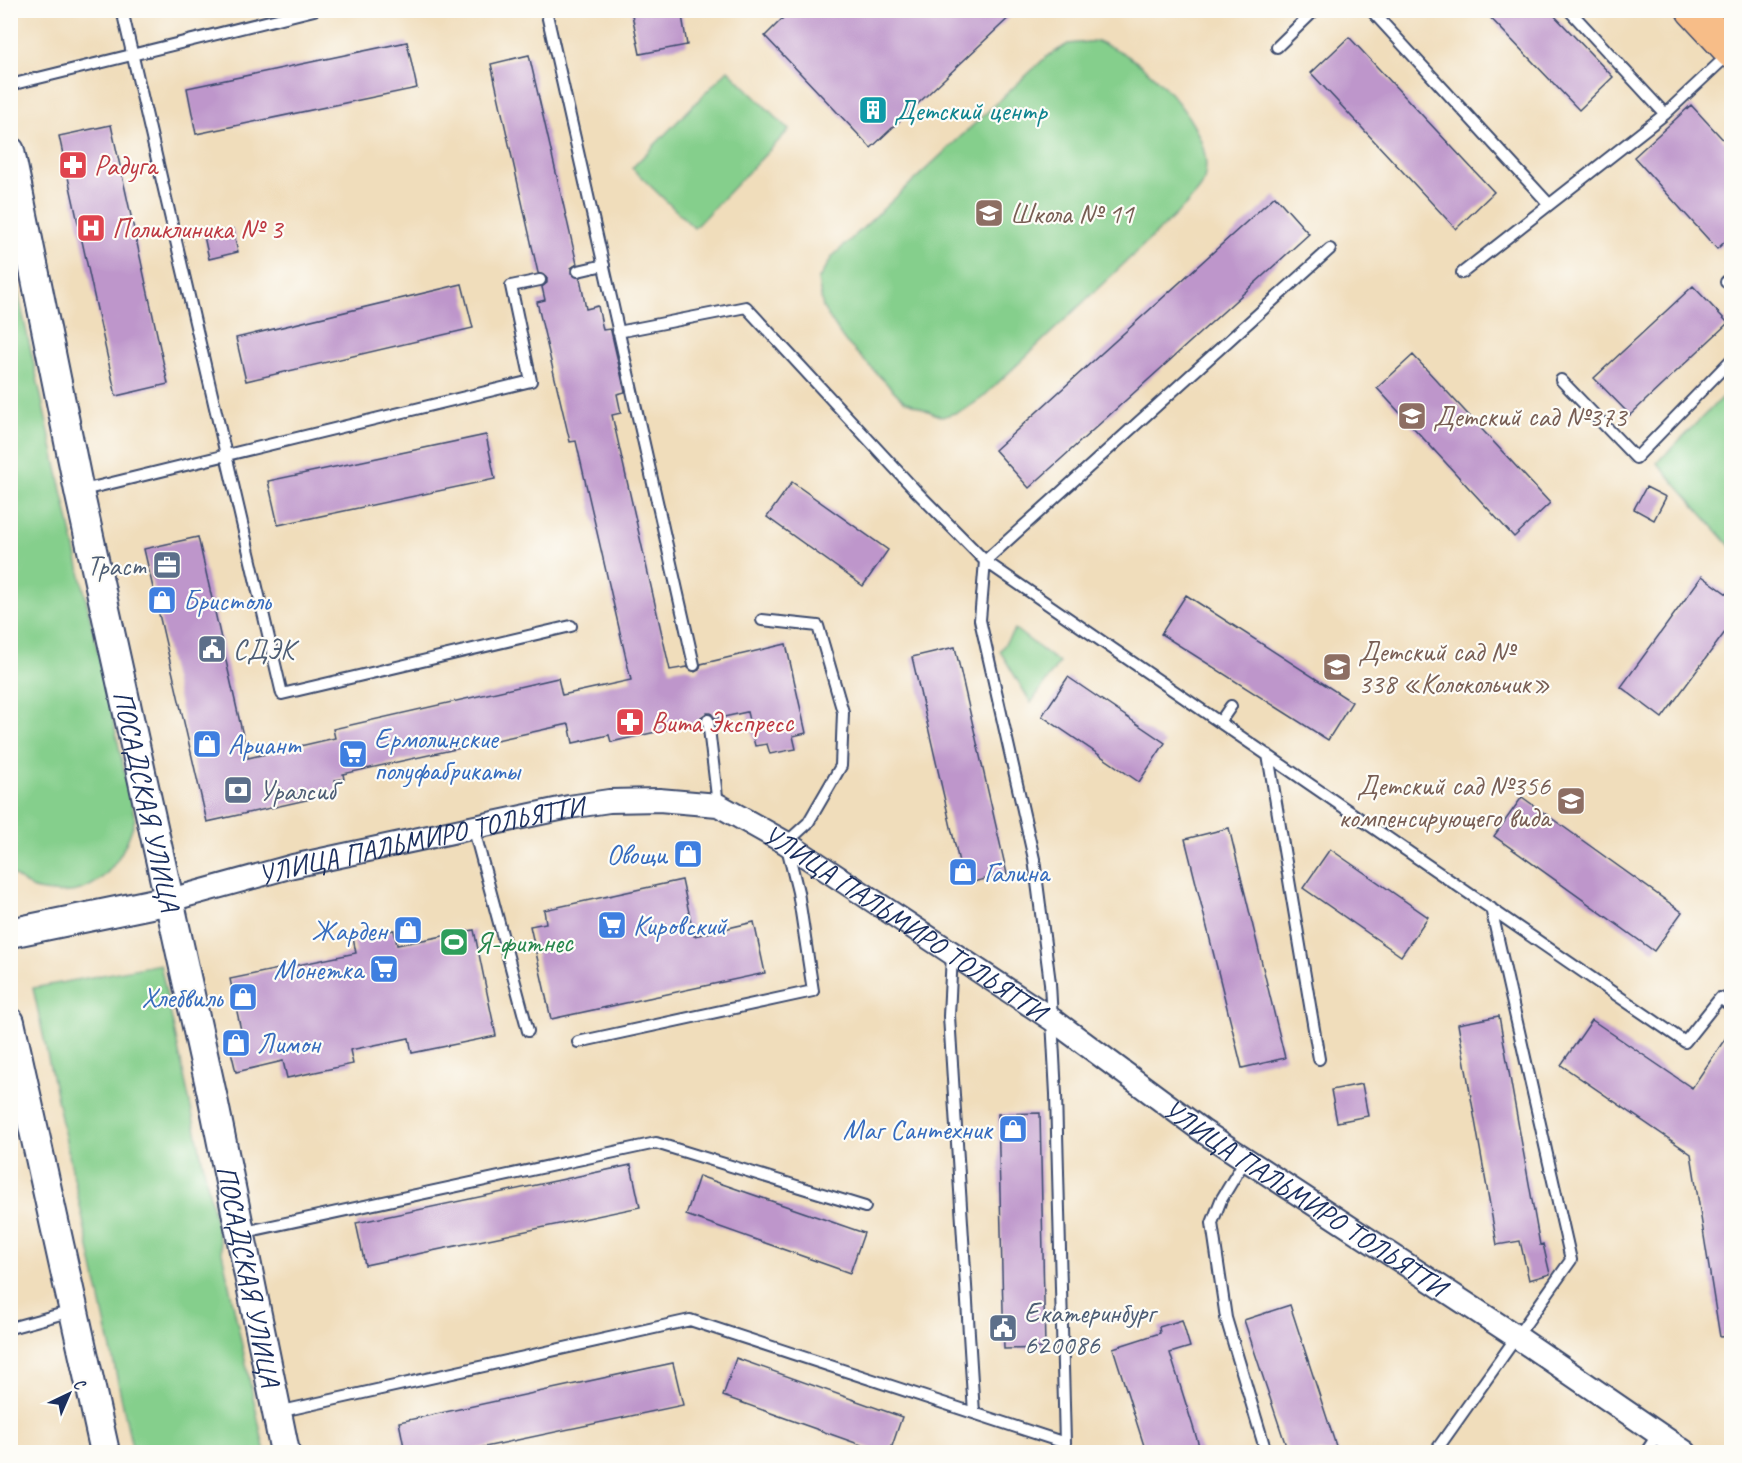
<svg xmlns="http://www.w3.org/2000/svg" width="1742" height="1463" viewBox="0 0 1742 1463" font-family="Caveat,sans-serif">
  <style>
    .green { fill: #85cf8c; stroke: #507f75; stroke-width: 1.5 }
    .building { fill: #be96cb }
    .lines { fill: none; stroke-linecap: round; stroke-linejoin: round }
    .service-casing { stroke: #3b496c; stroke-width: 14 }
    .minor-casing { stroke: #3b496c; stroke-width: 26 }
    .tertiary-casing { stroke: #3b496c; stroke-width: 32 }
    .primary-casing { stroke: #3b496c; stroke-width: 36 }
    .service { stroke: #fff; stroke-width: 10 }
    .minor { stroke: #fff; stroke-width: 22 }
    .tertiary { stroke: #fff; stroke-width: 28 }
    .primary { stroke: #f7bd88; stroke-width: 33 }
    .labels { text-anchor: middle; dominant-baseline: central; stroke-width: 4.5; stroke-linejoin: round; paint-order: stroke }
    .culture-label { font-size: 28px; fill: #0d838f; stroke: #fdfcf7; text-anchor: start }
    .health-label { font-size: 28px; fill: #be3a42; stroke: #fdfcf7; text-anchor: start }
    .education-label { font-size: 28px; fill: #785e54; stroke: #fdfcf7; text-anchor: start }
    .service-label { font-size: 28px; fill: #4e5e75; stroke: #fdfcf7; text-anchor: start }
    .shop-label { font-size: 28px; fill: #366cbe; stroke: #fdfcf7; text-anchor: start }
    .street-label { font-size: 28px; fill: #1b2f5e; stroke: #fdfcf7 }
    .leisure-label { font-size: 28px; fill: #27864d; stroke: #fdfcf7; text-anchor: start }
  </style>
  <rect width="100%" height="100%" fill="#fdfcf7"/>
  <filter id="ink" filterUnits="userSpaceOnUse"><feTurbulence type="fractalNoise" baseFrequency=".0167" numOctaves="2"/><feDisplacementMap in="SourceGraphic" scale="12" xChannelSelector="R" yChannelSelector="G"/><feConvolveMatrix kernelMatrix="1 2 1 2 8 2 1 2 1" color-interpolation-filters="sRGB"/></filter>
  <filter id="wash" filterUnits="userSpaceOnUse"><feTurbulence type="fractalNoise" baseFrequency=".008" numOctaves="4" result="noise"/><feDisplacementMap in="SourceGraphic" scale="24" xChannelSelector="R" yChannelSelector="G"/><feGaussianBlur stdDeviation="1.35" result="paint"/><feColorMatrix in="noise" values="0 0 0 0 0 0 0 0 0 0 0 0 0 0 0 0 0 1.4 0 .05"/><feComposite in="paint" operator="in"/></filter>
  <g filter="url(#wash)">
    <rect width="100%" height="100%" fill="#f0ddbb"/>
    <path class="green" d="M 1097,41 C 1107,46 1118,49 1126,55 C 1161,76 1219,138 1203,183 C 1201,190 1191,198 1186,205 L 982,398 L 964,410 L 942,417 L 903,400 L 844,340 L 823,308 L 818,280 L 833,256 L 1046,57 L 1068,44 Z
      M 728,70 L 789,130 L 694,228 L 632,168 Z
      M 11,261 L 135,819 C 123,859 100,898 52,892 C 47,891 39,891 34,889 C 26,885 18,878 11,873 Z
      M 1731,388 L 1731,547 L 1657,463 Z
      M 1015,629 L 1059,663 L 1031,703 L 1000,651 Z
      M 160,964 L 265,1452 L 133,1452 L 33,988 Z"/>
    <g id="blocks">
      <path class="building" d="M 631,10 L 681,10 L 687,45 L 640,54 Z
        M 791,10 L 1017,10 L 871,148 L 765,36 Z
        M 1483,10 L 1549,10 L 1613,77 L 1579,110 Z
        M 1349,37 L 1494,192 L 1456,229 L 1311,73 Z
        M 407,42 L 417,88 L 196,134 L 187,88 Z
        M 529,55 L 577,264 L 571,268 L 571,273 L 580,278 L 586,309 L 598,306 L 603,330 L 610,329 L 611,331 L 625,392 L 617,394 L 621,413 L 612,415 L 670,670 L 687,667 L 695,672 L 699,670 L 701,664 L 786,644 L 806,733 L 793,736 L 796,749 L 770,754 L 767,744 L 755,746 L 747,712 L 715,719 L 711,713 L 707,713 L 701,717 L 701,722 L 611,742 L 609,735 L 573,743 L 569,724 L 343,774 L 344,779 L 335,780 L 338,793 L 207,822 L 144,549 L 198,537 L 248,758 L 335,738 L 333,729 L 558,678 L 562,695 L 631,680 L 576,441 L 570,442 L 537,302 L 545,300 L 542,287 L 547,283 L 547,278 L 538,273 L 491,64 Z
        M 1691,105 L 1731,148 L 1731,236 L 1717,249 L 1634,157 Z
        M 111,125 L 168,384 L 116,396 L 59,136 Z
        M 1275,196 L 1309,234 L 1029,488 L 995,450 Z
        M 233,229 L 238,252 L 209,259 L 204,236 Z
        M 462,284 L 473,328 L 246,381 L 236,338 Z
        M 1693,286 L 1728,323 L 1630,415 L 1594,378 Z
        M 1413,355 L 1550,503 L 1514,537 L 1377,388 Z
        M 486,435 L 495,479 L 278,525 L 268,481 Z
        M 792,482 L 888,550 L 863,586 L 767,517 Z
        M 1646,487 L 1666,497 L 1654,520 L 1634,509 Z
        M 1702,576 L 1731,597 L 1731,624 L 1662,718 L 1621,687 Z
        M 1186,595 L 1352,702 L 1328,740 L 1161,634 Z
        M 955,647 L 1007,874 L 964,884 L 912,657 Z
        M 1068,677 L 1165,743 L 1139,782 L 1042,716 Z
        M 1522,797 L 1682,912 L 1654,951 L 1494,836 Z
        M 1229,828 L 1285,1058 L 1242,1068 L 1185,839 Z
        M 1330,849 L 1428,917 L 1401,956 L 1303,888 Z
        M 682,880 L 694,936 L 754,922 L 765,973 L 551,1019 L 530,926 L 546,923 L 544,910 Z
        M 394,930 L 397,945 L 474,930 L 496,1036 L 412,1053 L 409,1038 L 350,1050 L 353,1064 L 287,1078 L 283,1061 L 236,1072 L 228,1039 L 242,1035 L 230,979 L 356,953 L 353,938 Z
        M 1499,1016 L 1540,1245 L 1543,1244 L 1550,1274 L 1529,1280 L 1520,1241 L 1497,1245 L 1458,1024 Z
        M 1592,1020 L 1692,1088 L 1731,1030 L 1731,1144 L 1728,1148 L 1731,1169 L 1731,1336 L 1720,1337 L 1691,1154 L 1561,1065 Z
        M 1362,1084 L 1368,1116 L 1337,1122 L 1331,1090 Z
        M 1040,1113 L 1045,1348 L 1004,1349 L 998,1114 Z
        M 631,1165 L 640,1207 L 365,1265 L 356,1223 Z
        M 699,1176 L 864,1233 L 850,1273 L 686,1215 Z
        M 1290,1305 L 1338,1452 L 1288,1452 L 1244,1320 Z
        M 1182,1320 L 1190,1347 L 1170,1353 L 1201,1452 L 1146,1452 L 1113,1348 L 1160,1333 L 1159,1327 Z
        M 736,1358 L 902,1417 L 890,1452 L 881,1452 L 723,1396 Z
        M 673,1363 L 683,1405 L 461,1452 L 405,1452 L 399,1422 Z"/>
    </g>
  </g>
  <g filter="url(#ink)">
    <use href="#blocks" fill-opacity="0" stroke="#3b496c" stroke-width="1.5"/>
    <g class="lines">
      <g class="service-casing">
        <path id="service" d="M 122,10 L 282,694 L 571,626
          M 546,10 L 694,665
          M 1371,10 L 1548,203
          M 1569,10 L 1665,114
          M 1277,47 L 1315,10
          M 10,85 L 314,10
          M 578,271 L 604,265
          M 1462,273 L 1665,114 L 1730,53
          M 1726,282 L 1732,276
          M 618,332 L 746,307 L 915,490 L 985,561 L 1330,249
          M 1561,380 L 1636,458 L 1732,359
          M 79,491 L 531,381 L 511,286 L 540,280
          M 985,561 L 1685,1042 L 1720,998 L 1732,1007
          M 708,720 L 718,805
          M 1220,722 L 1231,706
          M 1268,755 L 1319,1059
          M 474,830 L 528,1031
          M 952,954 L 949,1016 L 974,1413
          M 578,1042 L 813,991 L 798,892 L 786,843 L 808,823 L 841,766 L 843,712 L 818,626 L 762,620
          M 1245,1160 L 1221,1200 L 1212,1223 L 1226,1318 L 1266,1452
          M 240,1233 L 656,1143 L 865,1207
          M 10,1328 L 72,1311
          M 278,1412 L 690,1320 L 1065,1443 L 1056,1094 L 1050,983 L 1034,859 L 980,620 L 985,561
          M 1435,1452 L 1571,1260 L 1491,908
          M 1646,1452 L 1658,1434"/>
      </g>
      <g class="minor-casing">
        <g id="minor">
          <path id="s1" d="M 170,900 L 293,866 L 569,807 L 609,801 L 659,800 L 718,805 L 786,843 L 1053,1020 L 1204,1132 L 1517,1337 L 1685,1452"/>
        </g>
      </g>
      <g class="tertiary-casing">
        <g id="tertiary">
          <path id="s2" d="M 10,151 L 79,491 L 213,1099 L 285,1452"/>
          <path d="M 10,933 L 170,900"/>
          <path d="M 10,1022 L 105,1452"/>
        </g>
      </g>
      <g class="primary-casing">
        <path id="primary" d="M 1693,10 L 1732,52"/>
      </g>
      <use href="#service" class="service"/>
      <use href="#minor" class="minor"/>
      <use href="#tertiary" class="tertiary"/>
      <use href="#primary" class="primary"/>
    </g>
  </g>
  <defs>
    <g id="building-square" transform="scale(1.5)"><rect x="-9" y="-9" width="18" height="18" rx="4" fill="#0f9aa8" stroke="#fdfcf7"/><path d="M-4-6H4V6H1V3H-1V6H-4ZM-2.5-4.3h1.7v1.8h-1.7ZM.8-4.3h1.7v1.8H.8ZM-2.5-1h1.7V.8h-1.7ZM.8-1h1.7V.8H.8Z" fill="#fff"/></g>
    <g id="pharmacy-square" transform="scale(1.5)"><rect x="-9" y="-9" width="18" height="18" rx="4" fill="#e0444e" stroke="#fdfcf7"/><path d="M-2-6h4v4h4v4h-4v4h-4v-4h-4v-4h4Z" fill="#fff"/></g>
    <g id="school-square" transform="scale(1.5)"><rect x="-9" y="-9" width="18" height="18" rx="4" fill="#8d6e63" stroke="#fdfcf7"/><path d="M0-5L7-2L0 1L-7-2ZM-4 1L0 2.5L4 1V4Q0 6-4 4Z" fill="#fff"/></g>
    <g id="hospital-square" transform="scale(1.5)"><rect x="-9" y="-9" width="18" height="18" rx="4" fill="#e0444e" stroke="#fdfcf7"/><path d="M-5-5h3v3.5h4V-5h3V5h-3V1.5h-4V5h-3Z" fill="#fff"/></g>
    <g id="office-square" transform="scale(1.5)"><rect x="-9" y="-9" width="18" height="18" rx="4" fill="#5c6f8a" stroke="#fdfcf7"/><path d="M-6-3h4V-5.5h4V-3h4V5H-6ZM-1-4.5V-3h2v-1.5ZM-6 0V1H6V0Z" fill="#fff"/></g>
    <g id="shop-square" transform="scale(1.5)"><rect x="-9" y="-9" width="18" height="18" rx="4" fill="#3f7fe0" stroke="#fdfcf7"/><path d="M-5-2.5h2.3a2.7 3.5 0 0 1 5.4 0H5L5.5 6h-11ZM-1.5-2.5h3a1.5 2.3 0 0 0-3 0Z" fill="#fff"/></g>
    <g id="civic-square" transform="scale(1.5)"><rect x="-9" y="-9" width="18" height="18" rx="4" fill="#5c6f8a" stroke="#fdfcf7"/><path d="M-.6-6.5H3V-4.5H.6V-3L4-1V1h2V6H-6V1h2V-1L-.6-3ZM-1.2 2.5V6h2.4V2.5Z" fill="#fff"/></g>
    <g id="supermarket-square" transform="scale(1.5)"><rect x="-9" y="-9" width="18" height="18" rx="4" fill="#3f7fe0" stroke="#fdfcf7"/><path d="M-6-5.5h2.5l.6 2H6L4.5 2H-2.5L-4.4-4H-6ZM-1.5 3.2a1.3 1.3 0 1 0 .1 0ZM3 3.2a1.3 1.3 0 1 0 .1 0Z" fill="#fff"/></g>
    <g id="bank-square" transform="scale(1.5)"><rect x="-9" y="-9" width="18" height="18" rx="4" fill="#5c6f8a" stroke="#fdfcf7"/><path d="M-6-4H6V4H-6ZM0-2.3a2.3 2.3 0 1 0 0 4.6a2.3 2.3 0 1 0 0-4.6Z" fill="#fff"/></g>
    <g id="stadium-square" transform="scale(1.5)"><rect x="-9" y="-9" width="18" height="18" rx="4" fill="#2e9e5b" stroke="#fdfcf7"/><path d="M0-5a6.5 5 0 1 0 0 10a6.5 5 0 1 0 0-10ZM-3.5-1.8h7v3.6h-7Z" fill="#fff"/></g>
  </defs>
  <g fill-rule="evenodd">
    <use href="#building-square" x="873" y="110"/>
    <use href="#pharmacy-square" x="73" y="165"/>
    <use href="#school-square" x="989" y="213"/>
    <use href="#hospital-square" x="91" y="228"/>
    <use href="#school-square" x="1412" y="416"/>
    <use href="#office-square" x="167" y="565"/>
    <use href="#shop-square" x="162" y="600"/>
    <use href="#civic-square" x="212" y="649"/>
    <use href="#school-square" x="1337" y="667"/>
    <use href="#pharmacy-square" x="630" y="722"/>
    <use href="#shop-square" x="207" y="744"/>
    <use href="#supermarket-square" x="353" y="754"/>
    <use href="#bank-square" x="238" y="790"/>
    <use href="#school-square" x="1571" y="801"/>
    <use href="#shop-square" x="688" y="854"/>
    <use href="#shop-square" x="963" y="872"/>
    <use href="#supermarket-square" x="612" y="925"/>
    <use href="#shop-square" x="408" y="930"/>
    <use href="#stadium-square" x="454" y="942"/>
    <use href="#supermarket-square" x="384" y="969"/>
    <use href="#shop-square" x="243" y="997"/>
    <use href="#shop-square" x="236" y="1043"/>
    <use href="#shop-square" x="1013" y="1129"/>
    <use href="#civic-square" x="1003" y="1328"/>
  </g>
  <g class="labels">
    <g class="culture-label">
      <text x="894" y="110">Детский центр</text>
    </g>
    <g class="health-label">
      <text x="94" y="165">Радуга</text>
      <text x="112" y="228">Поликлиника № 3</text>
      <text x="651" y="722">Вита Экспресс</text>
    </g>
    <g class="education-label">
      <text x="1010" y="213">Школа № 11</text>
      <text x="1433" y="416">Детский сад №373</text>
      <text x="1358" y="651">Детский сад №<tspan x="1358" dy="32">338 «Колокольчик»</tspan></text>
      <text x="1550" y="785" text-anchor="end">Детский сад №356<tspan x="1550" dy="32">компенсирующего вида</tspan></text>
    </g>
    <g class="service-label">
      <text x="146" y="565" text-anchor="end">Траст</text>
      <text x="233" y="649">СДЭК</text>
      <text x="259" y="790">Уралсиб</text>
      <text x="1024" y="1312">Екатеринбург<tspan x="1024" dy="32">620086</tspan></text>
    </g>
    <g class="shop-label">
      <text x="183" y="600">Бристоль</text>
      <text x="374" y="738">Ермолинские<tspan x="374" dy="32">полуфабрикаты</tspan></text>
      <text x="228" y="744">Ариант</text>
      <text x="667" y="854" text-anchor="end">Овощи</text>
      <text x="984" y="872">Галина</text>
      <text x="633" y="925">Кировский</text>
      <text x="387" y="930" text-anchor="end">Жарден</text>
      <text x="363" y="969" text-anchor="end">Монетка</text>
      <text x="222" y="997" text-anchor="end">Хлебвиль</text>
      <text x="257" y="1043">Лимон</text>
      <text x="992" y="1129" text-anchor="end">Маг Сантехник</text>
    </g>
    <g class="street-label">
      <text stroke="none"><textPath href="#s2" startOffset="664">ПОСАДСКАЯ УЛИЦА</textPath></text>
      <text stroke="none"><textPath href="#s1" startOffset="258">УЛИЦА ПАЛЬМИРО ТОЛЬЯТТИ</textPath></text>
      <text stroke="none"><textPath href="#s1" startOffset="780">УЛИЦА ПАЛЬМИРО ТОЛЬЯТТИ</textPath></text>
      <text stroke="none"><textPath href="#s1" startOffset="1266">УЛИЦА ПАЛЬМИРО ТОЛЬЯТТИ</textPath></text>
      <text stroke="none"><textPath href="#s2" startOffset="1150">ПОСАДСКАЯ УЛИЦА</textPath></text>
    </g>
    <g class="leisure-label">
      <text x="475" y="942">Я-фитнес</text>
    </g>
  </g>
  <rect width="1742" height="1463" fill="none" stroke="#fdfcf7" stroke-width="36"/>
  <g transform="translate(69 1394) rotate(44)" stroke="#fdfcf7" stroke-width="4.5" paint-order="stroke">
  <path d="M0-4.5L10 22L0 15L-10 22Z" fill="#1b2f5e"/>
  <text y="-9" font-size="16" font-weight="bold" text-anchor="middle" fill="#1b2f5e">С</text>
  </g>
</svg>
